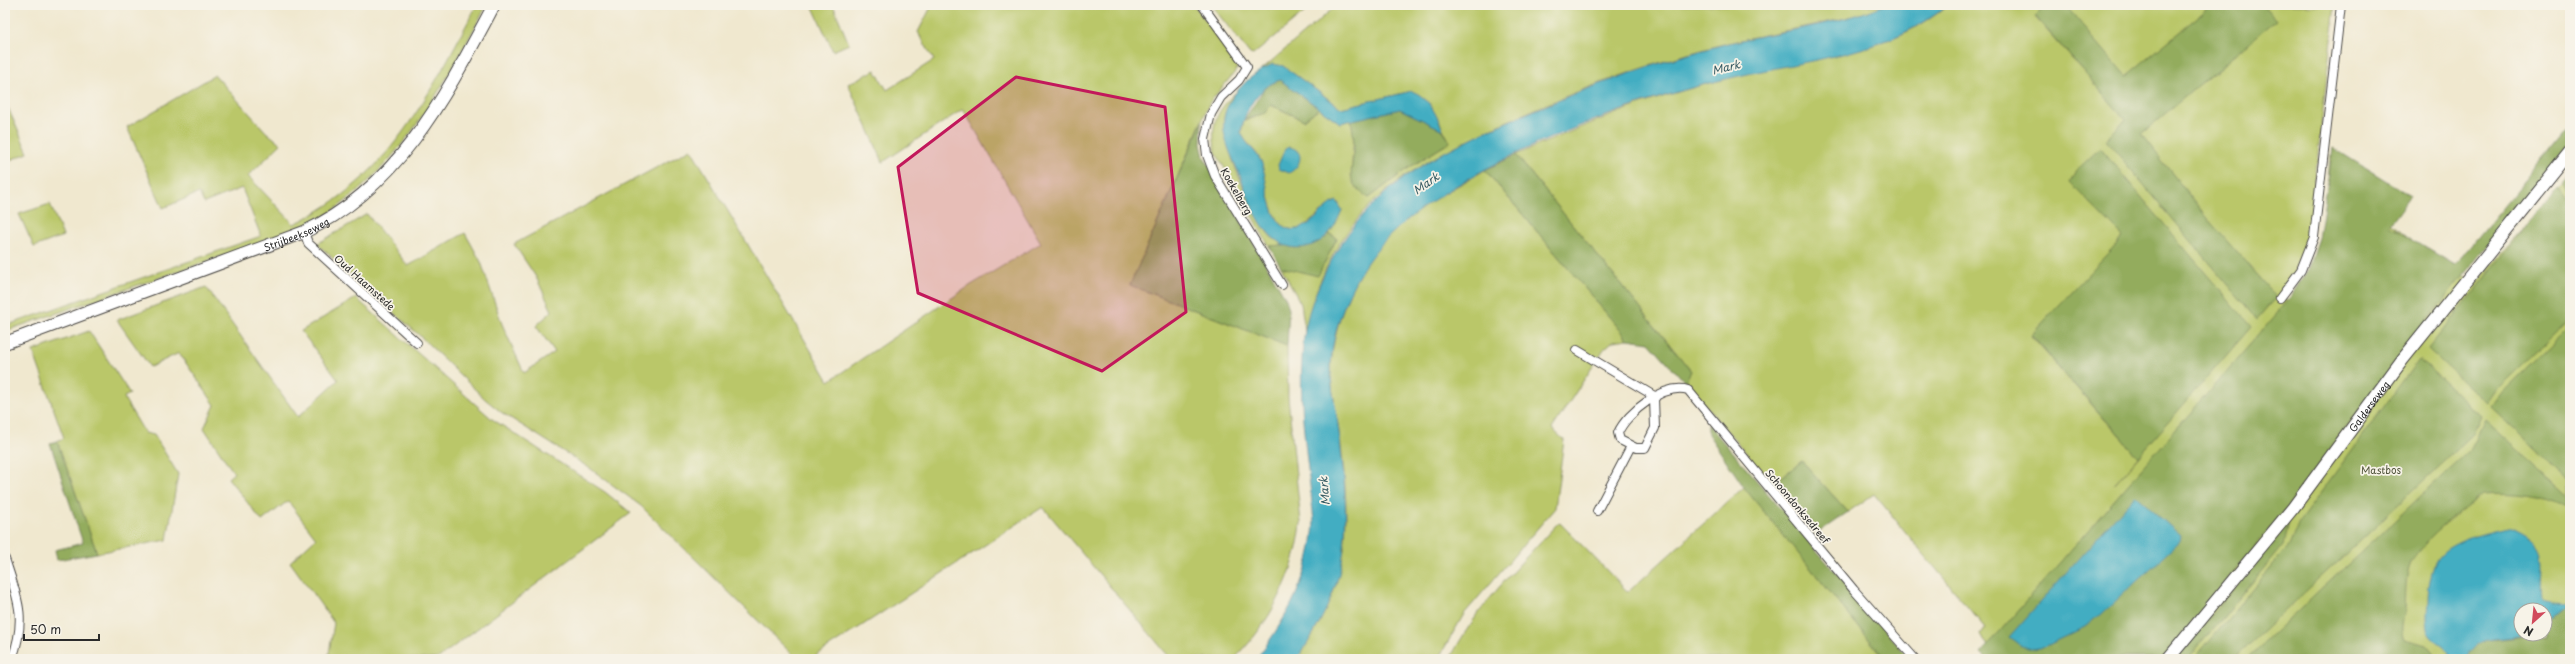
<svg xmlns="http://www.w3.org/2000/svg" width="2575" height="664" viewBox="0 0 2575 664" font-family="'Playpen Sans',sans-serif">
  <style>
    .green { fill: #bac769; stroke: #72794a; fill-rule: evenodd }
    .forest { fill: #93ac5d; stroke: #5f6c44 }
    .water { fill: #43adc2; stroke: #376c76 }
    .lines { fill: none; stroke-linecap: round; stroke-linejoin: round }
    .street-casing { stroke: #494744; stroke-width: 10 }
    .secondary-casing { stroke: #494744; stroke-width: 14 }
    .street { stroke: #fff; stroke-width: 8 }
    .secondary { stroke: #fff; stroke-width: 12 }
    .marked { fill: #c2185b; fill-opacity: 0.2; stroke: #c2185b; stroke-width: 3; stroke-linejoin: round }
    .labels { text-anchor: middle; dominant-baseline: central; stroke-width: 3.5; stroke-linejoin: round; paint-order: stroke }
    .street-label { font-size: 10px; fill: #2b2b2b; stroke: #f7f3e8 }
    .park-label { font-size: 10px; fill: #4f523a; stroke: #f7f3e8 }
    .water-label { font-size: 11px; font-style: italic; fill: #335860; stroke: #f7f3e8 }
  </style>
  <rect width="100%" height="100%" fill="#f7f3e8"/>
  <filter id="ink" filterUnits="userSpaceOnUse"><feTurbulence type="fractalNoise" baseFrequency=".025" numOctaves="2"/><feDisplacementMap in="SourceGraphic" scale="8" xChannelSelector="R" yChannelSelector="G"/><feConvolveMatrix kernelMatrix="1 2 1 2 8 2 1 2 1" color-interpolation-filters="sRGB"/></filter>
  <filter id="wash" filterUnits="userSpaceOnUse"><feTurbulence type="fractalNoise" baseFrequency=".012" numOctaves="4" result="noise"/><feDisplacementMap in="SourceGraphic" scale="16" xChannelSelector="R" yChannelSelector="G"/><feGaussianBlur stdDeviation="0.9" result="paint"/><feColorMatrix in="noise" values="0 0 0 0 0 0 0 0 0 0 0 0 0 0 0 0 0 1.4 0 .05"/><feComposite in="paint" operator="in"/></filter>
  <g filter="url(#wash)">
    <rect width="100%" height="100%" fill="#f0e8cf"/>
    <path class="green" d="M 477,5 L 487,5 C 444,84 403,165 325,216 C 312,225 295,230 281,236 L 5,331 L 5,326 L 261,236 L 242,188 L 204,203 L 199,193 L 163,208 L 127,127 L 215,75 L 266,132 L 281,144 L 248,176 L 294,224 C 390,179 429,94 477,5 Z
      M 812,5 L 833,5 L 849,44 L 833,51 Z
      M 932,5 L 1194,5 L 1237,61 L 1238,66 L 1235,72 L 1210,102 L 1130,285 L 1287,346 L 1288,397 L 1301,523 C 1296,574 1270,624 1234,659 L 1171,659 L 1043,507 L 811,659 L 797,659 L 641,506 L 591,469 L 501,412 L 485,399 L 420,336 L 317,244 L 367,214 L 408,266 L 465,233 L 481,262 L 502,324 L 524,373 L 555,352 L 536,326 L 552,311 L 536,277 L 514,244 L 691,149 L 829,381 L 971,285 L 1041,243 L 963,109 L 883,162 L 848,84 L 875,70 L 887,90 L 934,60 L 918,32 Z
      M 1211,5 L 1313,5 L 1253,55 L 1250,54 Z
      M 1337,5 L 1884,5 L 1866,13 C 1817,26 1766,33 1716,46 C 1638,67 1561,96 1488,130 C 1438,154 1387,181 1352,226 C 1328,256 1313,294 1305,331 L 1301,304 L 1281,267 L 1318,275 L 1337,238 L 1329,234 L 1342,210 L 1337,201 C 1329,203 1313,222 1300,228 C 1270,240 1267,177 1261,161 C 1257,151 1246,144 1241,133 L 1244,120 L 1254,118 L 1271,105 L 1304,120 L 1319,108 L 1340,123 L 1351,120 L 1354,134 L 1352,163 L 1369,198 L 1410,167 L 1450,142 L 1429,102 L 1412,91 L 1341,108 L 1283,66 L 1273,64 L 1261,70 Z
      M 1948,5 L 2335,5 L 2309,233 L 2295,272 L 2280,292 L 2289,303 L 2321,263 L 2330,155 L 2404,193 L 2389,223 L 2474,285 L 2570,174 L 2570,659 L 1995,659 L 1981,634 L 1985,628 L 1874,494 L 1848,512 L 1802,461 L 1773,484 L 1685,382 L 1691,371 L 1516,155 C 1571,131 1627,107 1685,90 C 1724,78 1764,70 1803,62 C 1856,51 1906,41 1948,5 ZM 2042,10 L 2093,82 L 2035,17 ZM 2038,329 L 2142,453 L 2113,486 L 2138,457 L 2031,336 ZM 2521,610 L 2545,610 L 2545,634 L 2521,634 Z
      M 1239,89 C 1232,98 1225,108 1224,119 C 1221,142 1255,220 1271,237 C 1275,240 1280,242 1284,245 L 1269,246 L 1216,153 C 1209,122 1217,111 1239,89 Z
      M 5,101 L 28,153 L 5,162 Z
      M 1485,170 L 1628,339 L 1613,341 L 1604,349 L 1552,429 L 1564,440 L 1555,508 L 1464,614 L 1438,659 L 1297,659 C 1320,627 1339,588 1344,548 C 1349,508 1344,465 1338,425 C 1336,407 1331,388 1331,371 C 1332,320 1358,262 1396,228 C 1422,204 1455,188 1485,170 Z
      M 50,204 L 63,236 L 34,247 L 19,214 Z
      M 206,287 L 298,417 L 338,380 L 301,331 L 356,298 L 492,419 L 605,492 L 631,513 L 437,659 L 328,659 L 334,623 L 290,562 L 316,538 L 288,501 L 262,521 L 228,478 L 234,473 L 204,428 L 215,405 L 179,353 L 150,367 L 117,320 Z
      M 89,331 L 130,394 L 124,397 L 125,400 L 145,433 L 154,435 L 178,474 L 167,540 L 97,553 L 57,441 L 64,438 L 33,351 Z
      M 1744,487 L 1885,659 L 1450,659 C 1476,607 1519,565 1559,522 L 1628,592 Z
      M 5,598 L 9,617 L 5,647 Z"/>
    <path class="forest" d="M 2047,5 L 2065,5 L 2126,76 L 2212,5 L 2263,5 L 2276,20 L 2141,134 L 2212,224 L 2276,297 L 2257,319 L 2106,140 L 2125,119 L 2035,16 Z
      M 1280,80 L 1319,108 L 1304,120 L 1271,105 L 1265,113 L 1244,120 L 1266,86 Z
      M 1400,109 L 1443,130 L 1450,142 L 1410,167 L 1369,198 C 1344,182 1352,174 1354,149 C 1354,139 1353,130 1351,120 Z
      M 1202,122 L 1201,144 L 1204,157 L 1286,299 L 1289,309 L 1287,346 L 1130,285 Z
      M 2570,126 L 2570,143 L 2407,345 L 2290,504 L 2162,659 L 1987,659 L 1981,653 L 2287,302 L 2309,268 L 2319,239 L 2333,148 L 2411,196 L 2389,226 L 2455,265 Z
      M 2100,148 L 2251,327 L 2138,457 L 2031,335 L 2123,237 L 2070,183 L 2076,171 Z
      M 1516,155 L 1691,371 L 1685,382 L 1649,342 L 1628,339 L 1485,170 Z
      M 2570,172 L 2570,197 L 2562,182 Z
      M 2557,187 L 2570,206 L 2570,318 L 2498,387 L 2487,403 L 2428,349 Z
      M 1329,234 L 1337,238 L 1318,276 L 1281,267 L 1269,246 L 1284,245 L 1295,248 L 1327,237 Z
      M 2570,325 L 2570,480 L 2491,407 L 2503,391 Z
      M 2419,359 L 2481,416 L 2474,433 L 2234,659 L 2195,659 L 2290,544 L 2299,522 Z
      M 2485,420 L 2570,497 L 2570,507 C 2542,495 2513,492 2483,494 C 2465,508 2414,547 2409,567 C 2405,581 2406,595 2405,609 C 2404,619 2399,630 2404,639 L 2427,645 L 2439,659 L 2247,659 L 2472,448 Z
      M 1708,424 L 1910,659 L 1885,659 L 1746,490 L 1708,434 Z
      M 57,441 L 97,553 L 57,560 L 55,550 L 83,543 L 50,443 Z
      M 1802,461 L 1848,512 L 1816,534 L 1773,484 Z
      M 2288,523 L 2283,545 L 2189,659 L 2175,659 Z
      M 2570,598 L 2570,645 L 2560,659 L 2465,659 L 2471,647 L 2487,639 L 2545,634 L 2545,619 Z"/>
    <path class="water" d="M 1884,5 L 1948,5 C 1889,54 1811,59 1739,76 C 1634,99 1430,172 1368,261 C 1347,291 1330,335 1331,372 C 1331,389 1336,407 1338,425 C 1343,465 1348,506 1344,547 C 1340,587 1320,626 1297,659 L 1256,659 C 1288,617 1311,575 1314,522 C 1308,460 1295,392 1305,330 C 1309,306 1319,284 1330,263 C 1373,181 1451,145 1533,111 C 1592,86 1652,64 1714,47 C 1770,31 1831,28 1884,5 Z
      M 1273,64 L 1283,66 L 1341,108 L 1412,91 C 1430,98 1435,113 1443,130 L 1400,109 L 1340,123 L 1280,80 C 1259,86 1243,112 1241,133 C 1246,144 1256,151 1261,161 C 1268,177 1268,236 1298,229 C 1314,225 1326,204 1337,201 L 1342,210 C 1335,228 1326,242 1306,247 C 1266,255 1250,202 1239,173 C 1232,157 1221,136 1224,118 C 1228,94 1252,73 1273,64 Z
      M 1289,147 C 1306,150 1301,167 1289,173 L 1279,169 L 1278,165 L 1285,149 Z
      M 2135,495 L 2181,536 L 2180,541 L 2091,624 L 2039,649 C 2026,652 2020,645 2009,637 Z
      M 2514,527 C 2554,545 2538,561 2542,596 L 2551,600 L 2567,601 L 2545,619 L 2545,610 L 2521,610 L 2521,634 L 2523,634 C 2496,641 2481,631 2465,659 L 2451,659 C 2450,644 2434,644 2429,632 C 2426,622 2427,612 2428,602 C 2428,588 2431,563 2442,553 C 2457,539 2494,530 2514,527 Z"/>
  </g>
  <g filter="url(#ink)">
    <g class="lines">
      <g class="street-casing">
        <path id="street" d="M 1202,5 L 1247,67 L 1239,80 L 1221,97 L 1211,114 L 1205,139 L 1207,155 L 1215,176 L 1282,285
          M 304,232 L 308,243 L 417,343
          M 2280,298 L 2301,270 L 2314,237 L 2341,5
          M 1577,350 L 1656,397
          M 1654,398 L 1655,428 L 1645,448 L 1636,448 L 1620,440 L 1618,433 C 1627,412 1665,383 1688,390 L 1854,590 L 1915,659
          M 1597,511 L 1631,446
          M 5,559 C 18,599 27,618 12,659"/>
      </g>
      <g class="secondary-casing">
        <g id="secondary">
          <path id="s1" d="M 5,343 L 304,232 C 399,188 447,93 494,5"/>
          <path id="s2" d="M 2168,659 L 2293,508 L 2403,359 L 2570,152"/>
        </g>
      </g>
      <use href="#street" class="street"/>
      <use href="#secondary" class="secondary"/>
    </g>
  </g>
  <path class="marked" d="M 1016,77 L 1165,107 L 1186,312 L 1102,371 L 918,293 L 898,167 Z"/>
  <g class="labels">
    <g class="street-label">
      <text transform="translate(1237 191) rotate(60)">Koekelberg</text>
      <text stroke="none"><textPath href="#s1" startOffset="311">Strijbeekseweg</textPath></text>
      <text transform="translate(365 282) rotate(42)">Oud Haamstede</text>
      <text stroke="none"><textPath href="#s2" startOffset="323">Galderseweg</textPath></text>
      <text transform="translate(1798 506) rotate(50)">Schoondonksedreef</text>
    </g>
    <g class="park-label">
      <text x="2381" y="469">Mastbos</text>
    </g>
    <g class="water-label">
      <text transform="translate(1726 67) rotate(-14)">Mark</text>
      <text transform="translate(1426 183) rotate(-35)">Mark</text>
      <text transform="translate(1324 491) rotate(-95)">Mark</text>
    </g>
  </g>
  <rect width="2575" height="664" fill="none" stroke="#f7f3e8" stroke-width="20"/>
  <g transform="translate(2533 622) rotate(207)"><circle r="19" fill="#f7f3e8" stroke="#a5a39c"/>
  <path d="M0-3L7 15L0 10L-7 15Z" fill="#d1495b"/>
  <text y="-6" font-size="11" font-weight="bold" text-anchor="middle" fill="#2b2b2b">N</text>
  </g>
  <path d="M24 634v6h75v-6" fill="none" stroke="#2b2b2b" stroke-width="2"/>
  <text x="30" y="634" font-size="12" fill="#2b2b2b" stroke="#f7f3e8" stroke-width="3" paint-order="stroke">50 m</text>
</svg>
